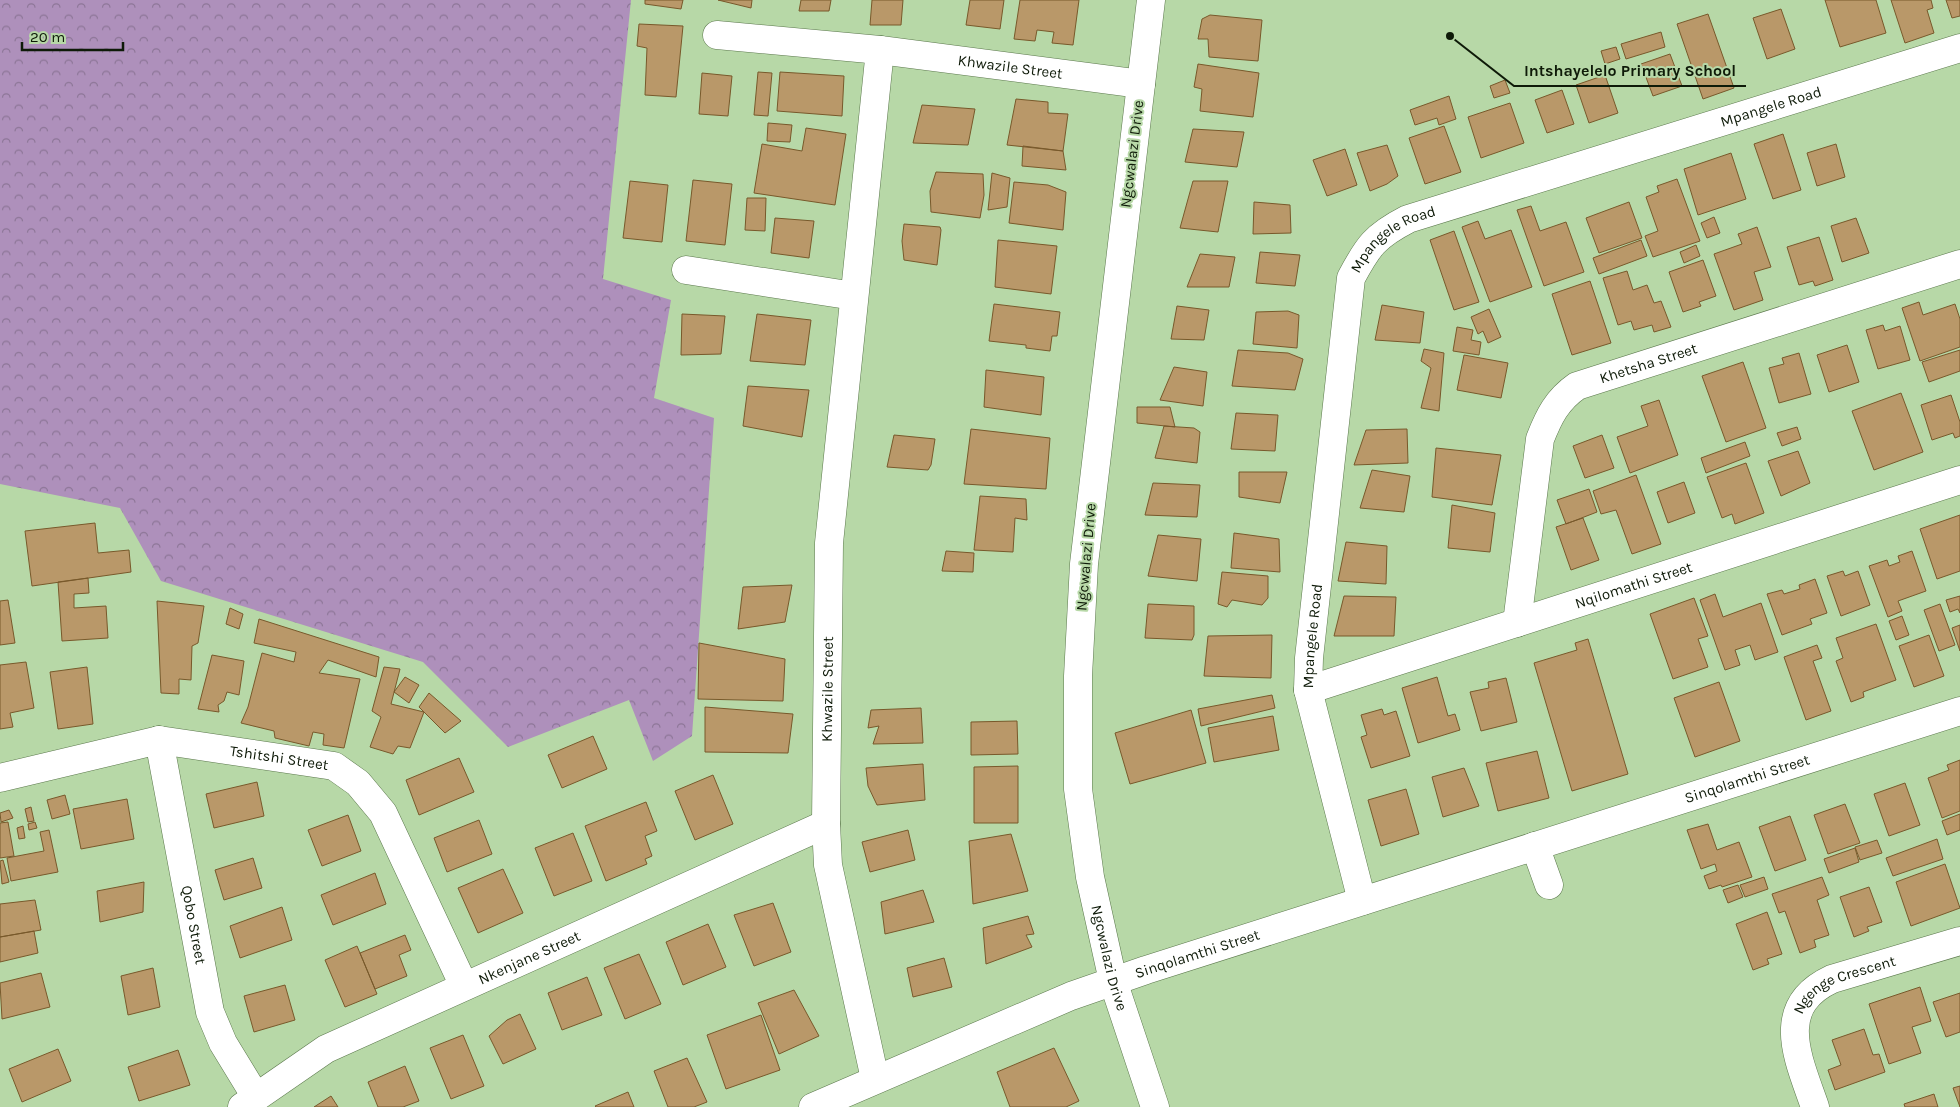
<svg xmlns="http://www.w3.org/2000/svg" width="1960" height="1107" viewBox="0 0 1960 1107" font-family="Karla,sans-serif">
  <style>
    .forest { fill: url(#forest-crowns) }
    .building { fill: #b99869; stroke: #78592b }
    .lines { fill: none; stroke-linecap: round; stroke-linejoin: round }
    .street-casing { stroke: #5b784c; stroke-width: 29 }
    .street { stroke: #fff; stroke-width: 28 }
    .labels { text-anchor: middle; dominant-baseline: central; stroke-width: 4; stroke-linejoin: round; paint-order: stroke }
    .street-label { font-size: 15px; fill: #0e1a08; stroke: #b7d8a7 }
    .leader { fill: none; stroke: #0e1a08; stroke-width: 2 }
    .callout-dot { fill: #0e1a08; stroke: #b7d8a7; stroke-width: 2 }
    .callout-label { font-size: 16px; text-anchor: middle; font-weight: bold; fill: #0e1a08; stroke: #b7d8a7; stroke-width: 4; stroke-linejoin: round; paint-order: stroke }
  </style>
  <defs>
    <pattern id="forest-crowns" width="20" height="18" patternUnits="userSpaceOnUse" patternTransform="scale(1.25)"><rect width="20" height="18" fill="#ae90bb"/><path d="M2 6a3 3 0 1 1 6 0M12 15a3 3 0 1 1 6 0" fill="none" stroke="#8c7596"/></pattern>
  </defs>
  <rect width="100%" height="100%" fill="#b7d8a7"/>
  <path class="forest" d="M 0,0 L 631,0 L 603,279 L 671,300 L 654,398 L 714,418 L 692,736 L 653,761 L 629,700 L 508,747 L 423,662 L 161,581 L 120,508 L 0,484 Z"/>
  <path class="building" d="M 645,0 L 683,0 L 681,9 L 645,4 Z
    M 718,0 L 752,0 L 751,8 Z
    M 801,0 L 831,0 L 829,11 L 799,11 Z
    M 872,0 L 903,0 L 901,25 L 870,25 Z
    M 970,0 L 1004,0 L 1000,29 L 966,25 Z
    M 1020,0 L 1079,0 L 1073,45 L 1052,43 L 1054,32 L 1037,30 L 1035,41 L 1014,39 Z
    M 1825,0 L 1876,0 L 1886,33 L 1840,47 Z
    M 1891,0 L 1931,0 L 1933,8 L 1927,10 L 1934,33 L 1905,43 Z
    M 1946,0 L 1960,0 L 1960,16 L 1952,18 Z
    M 1781,9 L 1795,49 L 1767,59 L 1753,18 Z
    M 1708,14 L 1734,88 L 1703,99 L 1677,24 Z
    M 1210,15 L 1262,20 L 1258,61 L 1209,57 L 1208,39 L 1198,39 L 1202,19 Z
    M 639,24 L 683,26 L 676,97 L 645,95 L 647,48 L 637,46 Z
    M 1661,32 L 1665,47 L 1626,59 L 1621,44 Z
    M 1616,47 L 1620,59 L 1605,64 L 1601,51 Z
    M 1670,54 L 1682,86 L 1653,96 L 1641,64 Z
    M 1198,64 L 1259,73 L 1253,117 L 1200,111 L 1202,89 L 1194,87 Z
    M 758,72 L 772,73 L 768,116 L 754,115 Z
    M 780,72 L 844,76 L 842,116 L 777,111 Z
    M 702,73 L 732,76 L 728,116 L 699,114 Z
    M 1605,75 L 1618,113 L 1589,123 L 1576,85 Z
    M 1505,80 L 1510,93 L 1494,98 L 1490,86 Z
    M 1562,90 L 1574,124 L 1547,133 L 1535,100 Z
    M 1449,96 L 1456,119 L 1439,125 L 1437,118 L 1415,125 L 1410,110 Z
    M 1016,99 L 1048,102 L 1048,113 L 1068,114 L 1063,151 L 1007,145 Z
    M 1510,103 L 1524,143 L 1481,158 L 1468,117 Z
    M 922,105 L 975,109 L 968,145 L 913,143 Z
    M 768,123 L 792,125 L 790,142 L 767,141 Z
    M 1444,126 L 1461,172 L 1425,184 L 1409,138 Z
    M 806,128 L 846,134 L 835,205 L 754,193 L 762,144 L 802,151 Z
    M 1193,129 L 1244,132 L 1237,167 L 1185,162 Z
    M 1783,134 L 1801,190 L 1773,199 L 1754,144 Z
    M 1836,144 L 1845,177 L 1817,186 L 1807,153 Z
    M 1387,145 L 1398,176 L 1387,184 L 1370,191 L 1357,153 Z
    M 1023,146 L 1063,151 L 1066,170 L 1022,166 Z
    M 1345,149 L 1357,185 L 1327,196 L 1313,160 Z
    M 1731,153 L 1746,199 L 1698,215 L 1684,169 Z
    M 936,172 L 983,174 L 984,195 L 980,218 L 931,212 L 930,191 Z
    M 992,173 L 1010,178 L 1007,207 L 988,210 Z
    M 1677,179 L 1700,241 L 1653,257 L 1645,236 L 1658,231 L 1646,197 L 1659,192 L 1657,186 Z
    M 693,180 L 732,184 L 725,245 L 686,241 Z
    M 630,181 L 668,185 L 662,242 L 623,238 Z
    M 1193,181 L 1228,181 L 1218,232 L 1180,228 Z
    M 1014,182 L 1048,185 L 1066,192 L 1063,230 L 1009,223 Z
    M 747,198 L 766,198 L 765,231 L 745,230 Z
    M 1254,202 L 1290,205 L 1291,233 L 1253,234 Z
    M 1629,202 L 1642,238 L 1599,253 L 1586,218 Z
    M 1531,206 L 1540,231 L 1566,222 L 1584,272 L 1544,286 L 1517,210 Z
    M 1714,217 L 1720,233 L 1707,238 L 1701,223 Z
    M 775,218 L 814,221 L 809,258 L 771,253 Z
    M 1856,218 L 1869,253 L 1842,262 L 1831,226 Z
    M 1478,221 L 1485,239 L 1511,230 L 1532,287 L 1490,302 L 1462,227 Z
    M 904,224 L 940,227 L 941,230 L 937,265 L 904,260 L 902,241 Z
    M 1757,227 L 1771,267 L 1754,272 L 1763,300 L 1734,310 L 1714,254 L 1742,244 L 1738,234 Z
    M 1454,231 L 1479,302 L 1454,310 L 1430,240 Z
    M 1819,237 L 1833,280 L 1815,286 L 1813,281 L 1799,285 L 1787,247 Z
    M 998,240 L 1057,246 L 1051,294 L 995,287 Z
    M 1641,240 L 1647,256 L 1599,274 L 1593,258 Z
    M 1696,245 L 1700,256 L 1684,263 L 1680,252 Z
    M 1260,252 L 1300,255 L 1295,286 L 1256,283 Z
    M 1200,254 L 1235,257 L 1229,287 L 1187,287 Z
    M 1703,260 L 1716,296 L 1699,302 L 1701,306 L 1683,312 L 1669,272 Z
    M 1627,271 L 1633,290 L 1647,285 L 1654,303 L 1661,301 L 1671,327 L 1654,332 L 1652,325 L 1634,330 L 1631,321 L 1618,325 L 1603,278 Z
    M 1590,281 L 1611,343 L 1572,355 L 1552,294 Z
    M 1919,302 L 1923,315 L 1955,304 L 1960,319 L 1960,347 L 1920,361 L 1902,308 Z
    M 994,304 L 1060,312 L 1057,336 L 1052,336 L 1050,351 L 1026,348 L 1026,345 L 989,341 Z
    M 1382,305 L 1424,312 L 1420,343 L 1375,340 Z
    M 1177,306 L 1209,310 L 1204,340 L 1171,339 Z
    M 1489,309 L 1501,337 L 1488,343 L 1483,331 L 1478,334 L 1471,317 Z
    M 1288,311 L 1299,315 L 1297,348 L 1253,344 L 1256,312 Z
    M 682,314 L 725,316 L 721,354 L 681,355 Z
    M 757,314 L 811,320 L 805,365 L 750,361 Z
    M 1883,325 L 1885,331 L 1900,326 L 1910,360 L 1878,369 L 1866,330 Z
    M 1457,327 L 1473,330 L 1471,340 L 1481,342 L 1479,355 L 1453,351 Z
    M 1847,345 L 1859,382 L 1829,392 L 1817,355 Z
    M 1424,349 L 1444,353 L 1439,411 L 1421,408 L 1431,368 L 1421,361 Z
    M 1238,350 L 1288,353 L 1303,359 L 1295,390 L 1232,386 Z
    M 1960,350 L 1960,371 L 1929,382 L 1922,362 Z
    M 1799,353 L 1811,394 L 1779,403 L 1769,368 L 1784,364 L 1782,358 Z
    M 1464,355 L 1508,363 L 1501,398 L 1457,390 Z
    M 1743,362 L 1766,428 L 1726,442 L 1702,376 Z
    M 1174,367 L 1207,372 L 1203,406 L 1160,400 Z
    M 986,370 L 1044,377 L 1041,415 L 984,407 Z
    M 748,386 L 809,390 L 802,437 L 743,426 Z
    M 1901,393 L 1923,452 L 1874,470 L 1852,411 Z
    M 1951,395 L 1960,422 L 1960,436 L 1955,438 L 1953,433 L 1932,440 L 1921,405 Z
    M 1659,400 L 1678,455 L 1630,473 L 1617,437 L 1648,426 L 1641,406 Z
    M 1137,407 L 1170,407 L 1175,427 L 1137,423 Z
    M 1236,413 L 1278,415 L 1275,451 L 1231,449 Z
    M 1164,426 L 1194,428 L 1200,432 L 1197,463 L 1155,458 Z
    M 1797,427 L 1801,439 L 1782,446 L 1777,433 Z
    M 971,429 L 1050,438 L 1046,489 L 964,484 Z
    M 1407,429 L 1408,463 L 1354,465 L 1366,430 Z
    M 894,435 L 935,439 L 931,465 L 928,470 L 887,467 Z
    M 1602,435 L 1614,468 L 1585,478 L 1573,446 Z
    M 1745,442 L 1750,456 L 1706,473 L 1701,458 Z
    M 1436,448 L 1501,455 L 1492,505 L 1432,497 Z
    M 1798,451 L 1810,483 L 1781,496 L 1768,461 Z
    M 1746,463 L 1764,513 L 1735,524 L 1732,514 L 1722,518 L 1707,477 Z
    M 1372,470 L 1410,476 L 1404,512 L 1360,508 Z
    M 1239,472 L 1287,472 L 1280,503 L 1239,497 Z
    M 1636,475 L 1661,544 L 1632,554 L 1616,510 L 1601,514 L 1593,491 Z
    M 1684,482 L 1695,513 L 1668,523 L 1657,492 Z
    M 1153,483 L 1200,485 L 1197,517 L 1145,515 Z
    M 1589,489 L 1597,512 L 1566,524 L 1557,500 Z
    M 980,496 L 1026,499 L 1027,520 L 1015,518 L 1013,552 L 974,550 Z
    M 1452,505 L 1495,513 L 1490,552 L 1448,548 Z
    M 1960,515 L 1960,571 L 1937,579 L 1920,529 Z
    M 1583,518 L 1599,560 L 1571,570 L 1556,527 Z
    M 95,523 L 98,553 L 129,550 L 131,572 L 32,586 L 25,531 Z
    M 1234,533 L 1279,539 L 1280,572 L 1231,568 Z
    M 1158,535 L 1201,539 L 1197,581 L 1148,576 Z
    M 1346,542 L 1387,546 L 1386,584 L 1338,581 Z
    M 946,551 L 974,553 L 973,572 L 942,571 Z
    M 1912,551 L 1926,591 L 1898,601 L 1902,611 L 1888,617 L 1869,566 L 1887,560 L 1889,566 L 1900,562 L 1898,556 Z
    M 1843,571 L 1845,576 L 1858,571 L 1870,605 L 1841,616 L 1827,576 Z
    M 1222,572 L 1268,576 L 1268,598 L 1262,605 L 1232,600 L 1227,607 L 1218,604 Z
    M 88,578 L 89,593 L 74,594 L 74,608 L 106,606 L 108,638 L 62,641 L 58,582 Z
    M 1815,579 L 1827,613 L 1810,619 L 1812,624 L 1782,635 L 1767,594 L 1782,590 L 1784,594 L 1800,589 L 1799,585 Z
    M 792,585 L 785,622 L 738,629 L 743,587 Z
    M 1715,594 L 1723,617 L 1761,603 L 1778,652 L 1755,660 L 1750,645 L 1735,650 L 1740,665 L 1725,670 L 1700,600 Z
    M 1344,596 L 1396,597 L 1394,636 L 1334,636 Z
    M 1960,596 L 1960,613 L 1958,609 L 1950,612 L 1946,600 Z
    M 1694,598 L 1708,636 L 1698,639 L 1708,667 L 1673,679 L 1650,614 Z
    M 8,600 L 15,643 L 0,645 L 0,601 Z
    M 157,601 L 204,606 L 198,643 L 192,646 L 191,680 L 179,679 L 179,694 L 161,693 Z
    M 1148,604 L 1194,606 L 1194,635 L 1192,640 L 1145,638 Z
    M 1940,604 L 1955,645 L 1939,651 L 1924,610 Z
    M 230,608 L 243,614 L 239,629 L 226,624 Z
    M 1902,616 L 1909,635 L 1896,640 L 1889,621 Z
    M 259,619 L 379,657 L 376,677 L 328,660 L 319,673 L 360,679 L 344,748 L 323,745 L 324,734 L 313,732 L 309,746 L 275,738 L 274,731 L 241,723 L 248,707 L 262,653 L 294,662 L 296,652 L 254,643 Z
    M 1876,624 L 1896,680 L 1863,692 L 1864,697 L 1851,702 L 1836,661 L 1843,658 L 1836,638 Z
    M 1960,625 L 1960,651 L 1952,628 Z
    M 1272,635 L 1271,678 L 1204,676 L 1208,636 Z
    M 1929,635 L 1944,676 L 1914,687 L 1899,646 Z
    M 1588,639 L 1628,774 L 1572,791 L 1534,663 L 1577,650 L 1575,643 Z
    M 699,643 L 785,659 L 783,701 L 698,699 Z
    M 1817,645 L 1822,658 L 1813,661 L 1831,711 L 1806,720 L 1784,657 Z
    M 212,655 L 244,661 L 239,695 L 227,692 L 224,701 L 218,705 L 219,712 L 198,709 Z
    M 26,662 L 34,708 L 10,713 L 13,727 L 0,729 L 0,665 Z
    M 87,667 L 93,724 L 58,729 L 50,672 Z
    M 384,667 L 400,669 L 391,704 L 424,712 L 410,748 L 398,746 L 393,754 L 370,747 L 381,717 L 372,711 Z
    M 405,677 L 419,685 L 409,703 L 394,692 Z
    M 1437,677 L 1448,716 L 1455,714 L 1460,730 L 1418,743 L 1402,688 Z
    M 1506,678 L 1517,722 L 1481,731 L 1470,692 L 1489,688 L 1488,682 Z
    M 1719,682 L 1740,741 L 1695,757 L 1674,698 Z
    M 429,693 L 461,721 L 445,733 L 419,707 Z
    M 1272,695 L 1275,708 L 1201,726 L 1198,709 Z
    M 705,707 L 793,714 L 788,753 L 705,752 Z
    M 921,708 L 923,743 L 873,744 L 879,726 L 868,728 L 871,710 Z
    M 1382,709 L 1384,715 L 1396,711 L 1410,756 L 1371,768 L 1361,737 L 1367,735 L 1361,715 Z
    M 1191,710 L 1206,763 L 1130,784 L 1115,733 Z
    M 1273,716 L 1279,750 L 1214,762 L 1208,728 Z
    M 1017,721 L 1018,754 L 971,755 L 971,722 Z
    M 593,736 L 607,769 L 562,788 L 548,755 Z
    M 1537,751 L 1549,798 L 1498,811 L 1486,763 Z
    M 459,758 L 474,792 L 419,815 L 406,780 Z
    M 1960,760 L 1960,811 L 1942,818 L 1928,778 L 1949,770 L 1947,765 Z
    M 923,764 L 925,800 L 877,805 L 868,786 L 866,768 Z
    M 1018,766 L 1018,823 L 974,823 L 974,767 Z
    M 1464,768 L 1479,806 L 1443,817 L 1432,777 Z
    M 713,775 L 733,824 L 695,840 L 675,791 Z
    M 257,782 L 264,816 L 214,828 L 206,794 Z
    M 1905,783 L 1920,825 L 1889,836 L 1874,794 Z
    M 1406,789 L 1419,834 L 1381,846 L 1368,800 Z
    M 65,795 L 70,814 L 52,819 L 47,800 Z
    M 127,799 L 134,839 L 81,849 L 73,809 Z
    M 646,802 L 657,831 L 645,836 L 652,856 L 645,859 L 647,864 L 606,881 L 585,826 Z
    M 1845,804 L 1860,843 L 1828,854 L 1814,815 Z
    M 31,807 L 34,821 L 28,822 L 25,809 Z
    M 9,810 L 13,818 L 1,822 L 0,813 Z
    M 1960,814 L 1960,830 L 1947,835 L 1942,821 Z
    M 348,815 L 361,851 L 322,866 L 308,830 Z
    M 1790,816 L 1806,860 L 1775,871 L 1759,827 Z
    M 479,820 L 492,854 L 447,872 L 434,838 Z
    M 8,822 L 14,856 L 0,858 L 0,823 Z
    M 35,822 L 37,828 L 29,830 L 28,824 Z
    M 1708,824 L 1717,850 L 1739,842 L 1752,877 L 1722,887 L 1721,885 L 1709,889 L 1704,876 L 1717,871 L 1715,864 L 1701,869 L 1687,830 Z
    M 23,826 L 25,838 L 19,839 L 17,828 Z
    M 49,830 L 58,872 L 11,881 L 7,858 L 44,851 L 40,832 Z
    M 908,830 L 915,860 L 870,872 L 862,842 Z
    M 573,833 L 592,881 L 554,896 L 535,848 Z
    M 1011,834 L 1028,891 L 973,904 L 969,841 Z
    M 1937,839 L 1943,859 L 1893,876 L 1886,858 Z
    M 1877,840 L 1882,853 L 1860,860 L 1855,847 Z
    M 1855,848 L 1859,862 L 1829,873 L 1824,859 Z
    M 253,858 L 262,888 L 224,900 L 215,870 Z
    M 3,860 L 9,882 L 2,884 L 0,861 Z
    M 1945,864 L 1960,908 L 1911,926 L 1896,882 Z
    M 503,869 L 523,913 L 478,933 L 458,888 Z
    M 375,873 L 386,904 L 333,925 L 321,895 Z
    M 1764,877 L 1768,889 L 1745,897 L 1740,885 Z
    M 1822,877 L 1829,895 L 1817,900 L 1829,935 L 1814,940 L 1816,947 L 1800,953 L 1785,911 L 1779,913 L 1772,894 Z
    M 144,882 L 143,912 L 100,922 L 97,891 Z
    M 1738,885 L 1743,897 L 1728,903 L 1723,890 Z
    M 1869,887 L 1882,922 L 1867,927 L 1869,931 L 1854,937 L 1840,897 Z
    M 923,890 L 934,922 L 885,934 L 881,902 Z
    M 35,900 L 41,930 L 0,937 L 0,904 Z
    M 773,903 L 791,952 L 754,966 L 734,915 Z
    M 282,907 L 292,940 L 240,958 L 230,926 Z
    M 1767,912 L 1782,954 L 1767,959 L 1769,964 L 1753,970 L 1736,924 Z
    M 1028,916 L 1034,934 L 1026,935 L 1032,947 L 986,964 L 983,928 Z
    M 708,924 L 726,967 L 683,985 L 666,942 Z
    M 34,931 L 38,953 L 0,962 L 0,937 Z
    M 405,935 L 411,950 L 399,955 L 407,976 L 375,989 L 360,953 Z
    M 357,946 L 377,994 L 345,1007 L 325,960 Z
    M 639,954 L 661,1004 L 625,1019 L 604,968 Z
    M 944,958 L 952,987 L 913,997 L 907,968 Z
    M 153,968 L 160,1007 L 128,1015 L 121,976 Z
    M 41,973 L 50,1007 L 2,1019 L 0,983 Z
    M 587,977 L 602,1015 L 562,1030 L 548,993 Z
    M 285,985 L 295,1020 L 254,1032 L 244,996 Z
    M 1920,987 L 1931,1021 L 1912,1027 L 1921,1053 L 1889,1064 L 1869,1004 Z
    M 794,990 L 819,1036 L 779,1054 L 758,1003 Z
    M 1960,993 L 1960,1032 L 1946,1037 L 1933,1002 Z
    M 520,1014 L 536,1049 L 503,1064 L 489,1036 L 507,1020 Z
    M 761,1015 L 780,1070 L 726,1089 L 707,1035 Z
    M 1864,1029 L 1873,1055 L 1879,1054 L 1885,1072 L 1835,1090 L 1828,1070 L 1841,1065 L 1832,1040 Z
    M 463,1035 L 484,1086 L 451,1099 L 430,1048 Z
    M 1054,1048 L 1079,1101 L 1066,1107 L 1010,1107 L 997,1072 Z
    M 58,1049 L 71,1081 L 22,1102 L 9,1069 Z
    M 178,1050 L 190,1085 L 139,1101 L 128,1067 Z
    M 687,1058 L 707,1102 L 694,1107 L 668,1107 L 654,1071 Z
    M 405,1066 L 419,1101 L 403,1107 L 378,1107 L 368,1082 Z
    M 1960,1086 L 1960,1107 L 1953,1088 Z
    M 628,1092 L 634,1107 L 596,1107 L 595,1106 Z
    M 1934,1094 L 1938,1107 L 1905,1107 L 1904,1104 Z
    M 331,1096 L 338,1107 L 314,1107 Z"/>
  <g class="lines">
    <g class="street-casing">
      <g id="street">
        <path id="s1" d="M 1151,0 L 1084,564 L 1078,676 L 1078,789 L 1090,877 L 1113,981 L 1155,1107"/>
        <path id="s2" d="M 717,35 L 880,50 L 1141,84"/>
        <path d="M 686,270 L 854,296"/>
        <path id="s3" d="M 1517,623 L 1540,439 C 1549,416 1557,400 1577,386 L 1960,264"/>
        <path id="s4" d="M 1308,690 L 1960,480"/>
        <path id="s5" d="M 159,740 L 210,1012 L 223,1043 L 256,1097"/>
        <path id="s6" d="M 0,778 L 159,740 L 334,766 L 358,783 L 383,813 L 464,986"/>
        <path d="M 1535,846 L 1549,885"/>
        <path id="s7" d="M 1362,901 L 1308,690 L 1309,658 L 1351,278 C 1368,246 1375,236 1408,219 L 1960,48"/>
        <path id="s8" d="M 875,1079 L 828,865 L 826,824 L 829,543 L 880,50"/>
        <path id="s9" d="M 242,1107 L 326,1049 L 826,824"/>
        <path id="s10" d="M 813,1107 L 1071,996 L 1146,970 L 1960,711"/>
        <path id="s11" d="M 1815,1107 C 1799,1060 1772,1007 1832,979 L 1960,941"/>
      </g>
    </g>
    <use href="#street" class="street"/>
  </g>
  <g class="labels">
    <g class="street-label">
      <text stroke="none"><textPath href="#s2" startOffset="295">Khwazile Street</textPath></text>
      <text stroke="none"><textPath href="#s7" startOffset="1096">Mpangele Road</textPath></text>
      <text transform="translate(1132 154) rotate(-83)">Ngcwalazi Drive</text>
      <text stroke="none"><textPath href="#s7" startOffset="692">Mpangele Road</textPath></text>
      <text stroke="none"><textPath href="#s3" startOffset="326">Khetsha Street</textPath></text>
      <text transform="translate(1086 557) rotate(-85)">Ngcwalazi Drive</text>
      <text stroke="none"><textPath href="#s4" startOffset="342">Nqilomathi Street</textPath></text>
      <text stroke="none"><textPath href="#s7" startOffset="272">Mpangele Road</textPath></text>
      <text stroke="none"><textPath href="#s8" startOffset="395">Khwazile Street</textPath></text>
      <text stroke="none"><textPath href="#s6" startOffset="285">Tshitshi Street</textPath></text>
      <text stroke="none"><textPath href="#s10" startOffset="991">Sinqolamthi Street</textPath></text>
      <text stroke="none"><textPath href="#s5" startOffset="188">Qobo Street</textPath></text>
      <text stroke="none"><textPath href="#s10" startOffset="414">Sinqolamthi Street</textPath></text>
      <text stroke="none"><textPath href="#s9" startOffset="325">Nkenjane Street</textPath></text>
      <text stroke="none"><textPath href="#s1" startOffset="965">Ngcwalazi Drive</textPath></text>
      <text stroke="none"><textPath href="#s11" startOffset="155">Ngenge Crescent</textPath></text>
    </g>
  </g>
  <path class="leader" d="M1450 36L1514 86H1746"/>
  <circle class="callout-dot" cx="1450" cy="36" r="5"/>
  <g class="callout-label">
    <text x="1630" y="76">Intshayelelo Primary School</text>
  </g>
  <path d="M22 42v8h101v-8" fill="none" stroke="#0e1a08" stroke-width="2.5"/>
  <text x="30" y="42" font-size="15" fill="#0e1a08" stroke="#b7d8a7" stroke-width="4" paint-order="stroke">20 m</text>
</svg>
